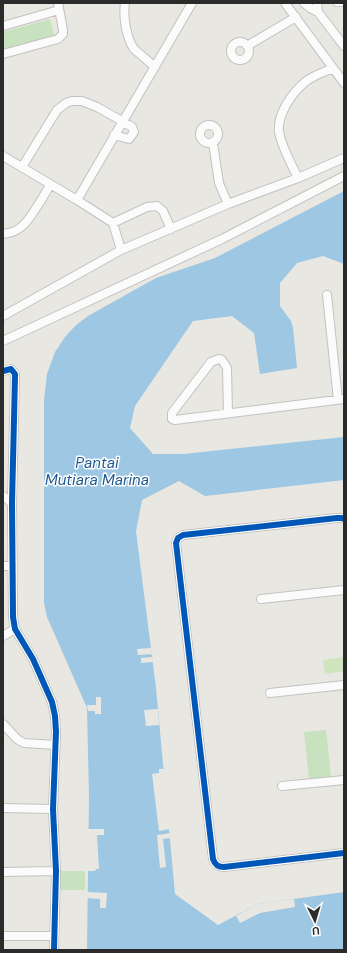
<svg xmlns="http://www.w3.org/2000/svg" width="347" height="953" viewBox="0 0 347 953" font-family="'DM Sans',sans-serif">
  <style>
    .green { fill: #c8e1be }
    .pitch { fill: #d0e4bd }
    .water { fill: #9dc7e2 }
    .pier { fill: #e8e7e2 }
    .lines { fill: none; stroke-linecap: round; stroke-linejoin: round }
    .lane-casing { stroke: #c2c2c1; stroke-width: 5.5 }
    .street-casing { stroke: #c2c2c1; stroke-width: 10 }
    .lane { stroke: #fcfbfb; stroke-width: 4 }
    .street { stroke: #fcfbfb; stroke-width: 8 }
    .cycleway-casing { stroke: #fff; stroke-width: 8 }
    .cycleway { stroke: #0057b8; stroke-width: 6 }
    .labels { text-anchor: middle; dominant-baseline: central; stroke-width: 3; stroke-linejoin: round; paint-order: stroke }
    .water-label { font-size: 15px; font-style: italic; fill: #1c578f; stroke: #fff }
  </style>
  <rect width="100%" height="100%" fill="#e8e7e2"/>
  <path class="green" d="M 50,19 L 55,38 L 3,53 L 3,32 Z
    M 326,730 L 331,777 L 309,779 L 304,732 Z
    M 60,871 L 85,871 L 85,890 L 60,890 Z"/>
  <path class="pitch" d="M 344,657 L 344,671 L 325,674 L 323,660 Z"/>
  <path class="water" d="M 344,191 L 344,264 L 323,256 L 297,263 L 280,283 L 280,306 L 291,321 L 293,328 L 297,368 L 260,374 L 254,333 L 232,316 L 193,321 L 135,406 L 130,428 L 153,454 L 184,454 L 344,437 L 344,480 L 205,496 L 179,481 L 142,500 L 136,531 L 156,688 L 175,894 L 218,925 L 258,904 L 344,892 L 344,950 L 87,950 L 89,797 L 87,708 L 47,617 L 44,603 L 44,400 L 47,374 L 55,352 L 65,337 L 76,325 L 88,316 L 156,278 L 215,258 Z"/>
  <path class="pier" d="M 151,648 L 153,662 L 141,663 L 141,658 L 152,657 L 152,654 L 138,655 L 137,649 Z
    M 96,697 L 101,697 L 101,714 L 95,714 L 95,711 L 88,711 L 87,705 L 96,705 Z
    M 158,709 L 159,725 L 146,726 L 144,710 Z
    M 159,769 L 165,769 L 171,829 L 159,831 L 152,774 L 159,773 Z
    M 88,829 L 104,829 L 104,835 L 97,835 L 99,869 L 96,869 L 95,871 L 88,871 Z
    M 171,833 L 172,838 L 163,839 L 166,867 L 160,868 L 157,835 Z
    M 87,892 L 107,893 L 106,908 L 100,908 L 100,899 L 86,898 Z
    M 294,899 L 295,907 L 260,913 L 240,923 L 236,916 L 258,904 Z"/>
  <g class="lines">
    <g class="lane-casing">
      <path id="lane" d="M 336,4 L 344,4"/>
    </g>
    <g class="street-casing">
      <path id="street" d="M 125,3 C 123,17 126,37 134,49 L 155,67
        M 285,3 L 344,83
        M 304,3 L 310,8 L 318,12
        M 317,3 L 318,12 L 344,46
        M 3,26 L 59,10
        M231 51a9 9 0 1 1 18 0a9 9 0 1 1-18 0Z
        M 247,46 L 296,17
        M 3,54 L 58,39 L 63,34 L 63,30 L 58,3
        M200 134a9 9 0 1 1 18 0a9 9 0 1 1-18 0Z
        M 213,143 L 219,183 L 228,204
        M 3,156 L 77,200 L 113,223 L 121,250
        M 22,167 L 57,110 L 66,103 L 72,101 L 82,101 L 97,107 L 122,121 L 132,127 L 134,132 L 129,139 L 114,135
        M 298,178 C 291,163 282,148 279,132 C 277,114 292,93 305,82 C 312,76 324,72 333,68
        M 77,200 L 192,3
        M 113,223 L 147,207 L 157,206 L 163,211 L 171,229
        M 3,234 C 9,233 16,232 21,227 C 30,221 44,195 50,185
        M 327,295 L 338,400
        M 3,316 L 121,250 L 228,204 L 298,178 L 344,158
        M 3,341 L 222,239 L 344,176
        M 3,371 L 11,369 L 15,374 L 15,377 L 12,503 L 13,617 L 15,629 L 33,659 L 52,702 L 55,716 L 56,732 L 53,809 L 56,871 L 54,950
        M 228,413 L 227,368 L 222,360 L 219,359 L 211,362 L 172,413 L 172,419 L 175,420 L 344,399
        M 3,496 L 12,503
        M 344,519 L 342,518 L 337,518 L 183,535 L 178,538 L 176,543 L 213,859 C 215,865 218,867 224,867 L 344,853
        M 3,566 L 13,566
        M 261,599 L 344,590
        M 3,636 L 15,629
        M 270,693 L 344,685
        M 3,724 L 17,739 L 24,743 L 56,745
        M 282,786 L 344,780
        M 3,808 L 53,809
        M 3,872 L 56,871
        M 3,936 L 54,936"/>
    </g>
    <use href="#lane" class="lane"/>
    <use href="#street" class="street"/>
    <g class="cycleway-casing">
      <path id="cycleway" d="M 3,371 L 11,369 L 15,374 L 15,377 L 12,503 L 13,617 L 15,629 L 33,659 L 52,702 L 55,716 L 56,732 L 53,809 L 56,871 L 54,950
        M 344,519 L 342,518 L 337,518 L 183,535 L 178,538 L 176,543 L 213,859 C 215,865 218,867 224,867 L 344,853"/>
    </g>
    <use href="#cycleway" class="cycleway"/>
  </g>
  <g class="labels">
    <g class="water-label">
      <text x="97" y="463">Pantai<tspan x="97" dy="17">Mutiara Marina</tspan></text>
    </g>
  </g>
  <rect width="347" height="953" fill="none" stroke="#2b2b2b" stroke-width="8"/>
  <g transform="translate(315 921) rotate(175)" stroke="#ffffff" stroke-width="3" paint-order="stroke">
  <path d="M0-3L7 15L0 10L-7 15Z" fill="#2b2b2b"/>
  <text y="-6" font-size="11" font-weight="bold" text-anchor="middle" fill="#2b2b2b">U</text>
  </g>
</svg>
